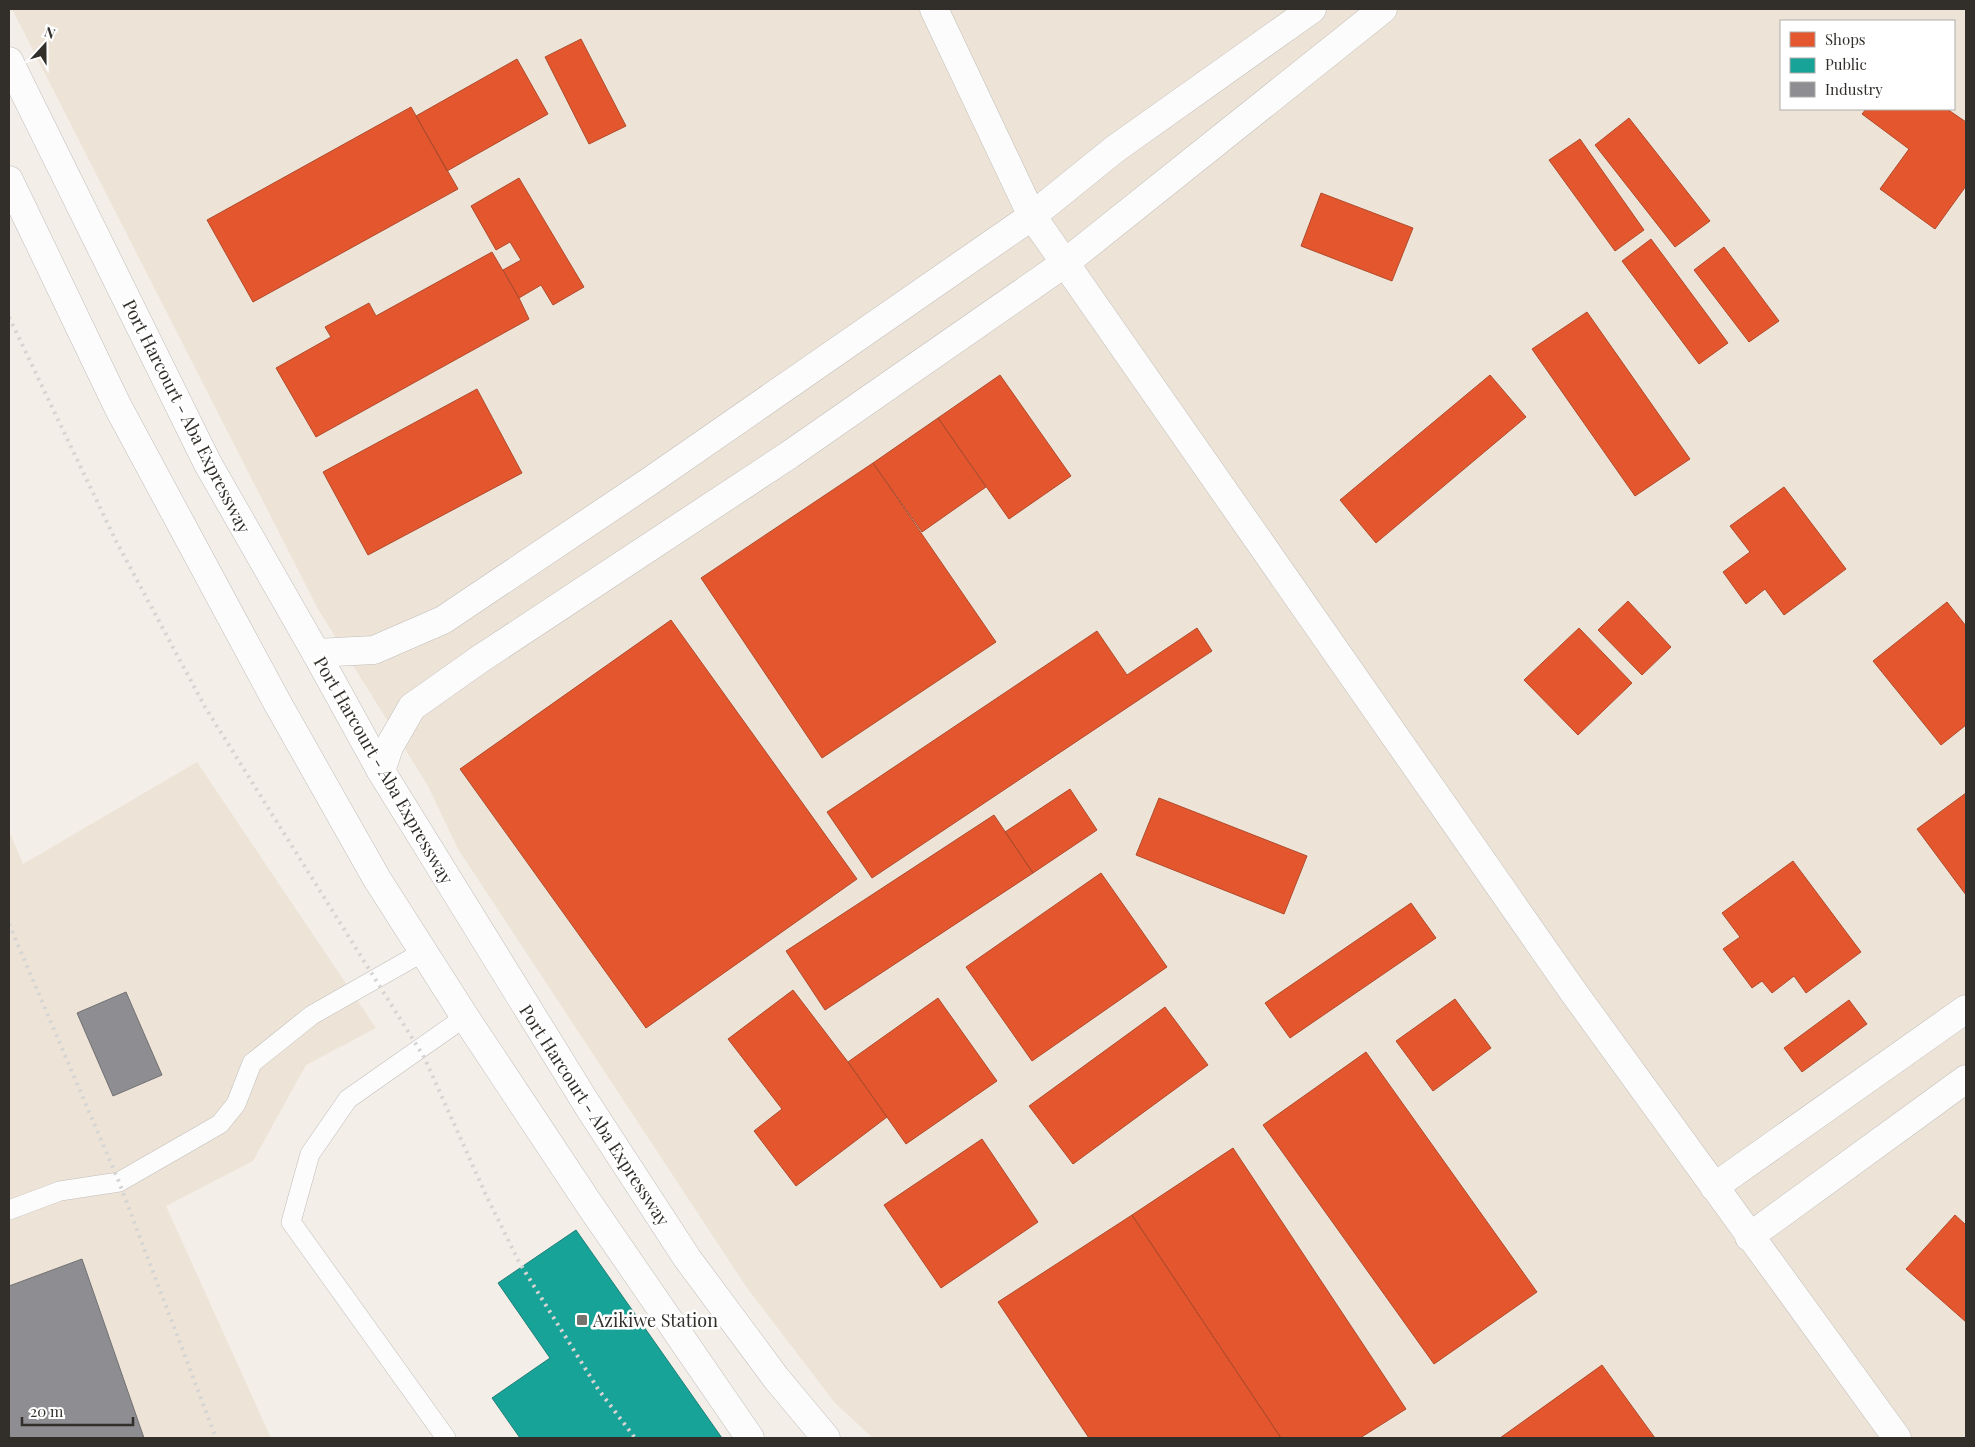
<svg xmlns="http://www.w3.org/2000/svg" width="1975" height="1447" viewBox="0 0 1975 1447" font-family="'Playfair Display',serif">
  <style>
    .built { fill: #ede4d7; fill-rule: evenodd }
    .shops { fill: #e4572e; stroke: #af4b2d }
    .public { fill: #17a398; stroke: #1f8077 }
    .industry { fill: #8d8d92; stroke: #727173 }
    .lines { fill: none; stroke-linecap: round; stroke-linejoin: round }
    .service-casing { stroke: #c0bdb9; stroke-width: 20 }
    .minor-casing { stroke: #c0bdb9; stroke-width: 29 }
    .tertiary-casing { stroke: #c0bdb9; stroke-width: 29 }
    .trunk-casing { stroke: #c0bdb9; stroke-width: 29 }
    .service { stroke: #fdfcfc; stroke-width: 19 }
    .minor { stroke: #fdfcfc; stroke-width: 28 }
    .tertiary { stroke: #fdfcfc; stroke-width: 28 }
    .trunk { stroke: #fdfcfc; stroke-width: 28 }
    .rail { stroke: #d6d5d4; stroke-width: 4; stroke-dasharray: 2.5 5; stroke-linecap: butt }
    .poi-dot { fill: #76726d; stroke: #fff; stroke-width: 2 }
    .labels { text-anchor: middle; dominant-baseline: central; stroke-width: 5; stroke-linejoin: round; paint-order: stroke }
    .street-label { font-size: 18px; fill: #322f2b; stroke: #fff }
    .poi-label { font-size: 18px; fill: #322f2b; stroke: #fff; text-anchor: start }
  </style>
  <rect width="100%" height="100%" fill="#f3eee8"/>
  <path class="built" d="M 12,9 L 1966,9 L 1966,1438 L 873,1438 L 835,1403 L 747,1288 L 458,849 L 428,786 L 318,609 ZM 1781,21 L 1954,21 L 1954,109 L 1781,109 Z
    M 197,762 L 376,1028 L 306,1065 L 253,1161 L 166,1206 L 271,1438 L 9,1438 L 9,831 L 23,864 Z"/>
  <path class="shops" d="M 581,39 L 626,126 L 589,144 L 545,57 Z
    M 517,59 L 548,114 L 447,171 L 416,116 Z
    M 411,107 L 458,189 L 253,302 L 207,220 Z
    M 1866,109 L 1947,109 L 1966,122 L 1966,186 L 1935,229 L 1880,189 L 1909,149 L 1862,114 Z
    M 1629,118 L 1710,221 L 1675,247 L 1595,145 Z
    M 1580,139 L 1644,230 L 1615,251 L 1549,160 Z
    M 519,178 L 584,287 L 553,305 L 541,285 L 519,298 L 503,270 L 521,260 L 510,242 L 496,250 L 471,206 Z
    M 1321,193 L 1413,228 L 1392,281 L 1301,246 Z
    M 1651,239 L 1728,343 L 1699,364 L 1622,261 Z
    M 1724,247 L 1779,321 L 1749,342 L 1694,270 Z
    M 492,252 L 519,298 L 529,319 L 316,437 L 276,368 L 331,337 L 325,327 L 369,303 L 376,316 Z
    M 1587,312 L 1690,459 L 1635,496 L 1532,349 Z
    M 1000,375 L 1071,476 L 1009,519 L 938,418 Z
    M 1490,375 L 1526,417 L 1376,543 L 1340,500 Z
    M 477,389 L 522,473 L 368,555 L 323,472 Z
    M 938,418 L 986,487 L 922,532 L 873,463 Z
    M 873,463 L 996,642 L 822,758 L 701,578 Z
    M 1784,487 L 1846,569 L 1784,615 L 1765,589 L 1746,604 L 1723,572 L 1750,552 L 1730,526 Z
    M 1628,601 L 1671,647 L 1642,675 L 1598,630 Z
    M 1947,602 L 1966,626 L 1966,725 L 1941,745 L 1873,661 Z
    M 671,620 L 857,879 L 646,1028 L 460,769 Z
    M 1197,628 L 1212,651 L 872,878 L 827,812 L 1097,631 L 1127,675 Z
    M 1579,628 L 1632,683 L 1578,735 L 1524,680 Z
    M 1070,789 L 1097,830 L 1033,873 L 1005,832 Z
    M 1966,793 L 1966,895 L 1917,829 Z
    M 1159,798 L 1307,856 L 1284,914 L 1136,855 Z
    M 994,815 L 1033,873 L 825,1010 L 786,951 Z
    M 1793,861 L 1861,952 L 1806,993 L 1794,976 L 1772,993 L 1762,981 L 1752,988 L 1723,949 L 1740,937 L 1722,913 Z
    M 1101,873 L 1167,967 L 1032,1061 L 966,967 Z
    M 1411,903 L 1436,938 L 1290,1038 L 1265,1003 Z
    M 793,990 L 848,1062 L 887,1117 L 796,1186 L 754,1131 L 782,1109 L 728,1039 Z
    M 938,998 L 997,1081 L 906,1144 L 848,1062 Z
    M 1455,999 L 1491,1048 L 1433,1091 L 1396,1041 Z
    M 1849,1000 L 1867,1024 L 1802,1072 L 1784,1048 Z
    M 1165,1007 L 1208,1065 L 1073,1164 L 1029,1106 Z
    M 1366,1052 L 1537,1292 L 1434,1364 L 1263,1125 Z
    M 982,1139 L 1038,1222 L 941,1288 L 884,1205 Z
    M 1233,1148 L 1406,1409 L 1360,1438 L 1281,1438 L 1132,1215 Z
    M 1132,1215 L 1281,1438 L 1089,1438 L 998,1302 Z
    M 1955,1215 L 1966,1225 L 1966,1322 L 1906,1269 Z
    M 1602,1365 L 1655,1438 L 1500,1438 Z"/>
  <path class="public" d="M 576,1230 L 722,1438 L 520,1438 L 492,1398 L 550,1358 L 498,1283 Z"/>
  <path class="industry" d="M 126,992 L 162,1075 L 113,1096 L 77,1013 Z
    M 82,1259 L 144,1438 L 9,1438 L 9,1286 Z"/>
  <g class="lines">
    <g class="service-casing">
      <path id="service" d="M 9,1210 L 60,1191 L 119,1182 L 220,1124 L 236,1104 L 252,1063 L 312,1015 L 423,952
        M 446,1438 L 291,1222 L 310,1154 L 348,1099 L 465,1017"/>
    </g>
    <g class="minor-casing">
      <path id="minor" d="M 1065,263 L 1572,990 L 1897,1438
        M 1714,1187 L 1966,1009
        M 1749,1237 L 1966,1079"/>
    </g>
    <g class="tertiary-casing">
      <path id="tertiary" d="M 934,9 L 1032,216 L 1065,263
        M 316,653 L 374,650 L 443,620 L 650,481 L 1032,216 L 1115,149 L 1312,9
        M 381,771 L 389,747 L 412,707 L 480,659 L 789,455 L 1065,263 L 1383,9"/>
    </g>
    <g class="trunk-casing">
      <path id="trunk" d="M 9,61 L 208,464 L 316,653 L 381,771 L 588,1106 L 687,1258 L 776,1378 L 826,1438
        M 9,180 L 118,407 L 278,704 L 377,879 L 465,1017 L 587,1201 L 750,1438"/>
    </g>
    <use href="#service" class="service"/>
    <use href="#minor" class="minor"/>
    <use href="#tertiary" class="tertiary"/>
    <use href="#trunk" class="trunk"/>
    <path class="rail" d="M 9,317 L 116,541 L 205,707 L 424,1057 L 486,1195 L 519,1262 L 598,1389 L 635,1438
      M 9,924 L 119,1182 L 216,1438"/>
  </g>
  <rect class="poi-dot" x="576" y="1314" width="12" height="12" rx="2.5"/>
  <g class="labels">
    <g class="street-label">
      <text transform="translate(187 416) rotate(63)">Port Harcourt - Aba Expressway</text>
      <text transform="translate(384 770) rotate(60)">Port Harcourt - Aba Expressway</text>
      <text transform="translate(595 1115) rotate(57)">Port Harcourt - Aba Expressway</text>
    </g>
    <g class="poi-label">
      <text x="593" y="1320">Azikiwe Station</text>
    </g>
  </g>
  <rect width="1975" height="1447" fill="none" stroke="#322f2b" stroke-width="20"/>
  <rect x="1780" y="20" width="175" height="90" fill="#ffffff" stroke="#adacaa"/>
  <rect x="1790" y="32" width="25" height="15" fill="#e4572e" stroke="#adacaa"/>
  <text x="1825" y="45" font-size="15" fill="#322f2b">Shops</text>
  <rect x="1790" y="58" width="25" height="15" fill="#17a398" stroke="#adacaa"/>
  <text x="1825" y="70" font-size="15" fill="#322f2b">Public</text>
  <rect x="1790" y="82" width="25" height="15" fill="#8d8d92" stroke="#adacaa"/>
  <text x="1825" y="95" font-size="15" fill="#322f2b">Industry</text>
  <g transform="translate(45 45) rotate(21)" stroke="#ffffff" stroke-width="4" paint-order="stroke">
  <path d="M0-4L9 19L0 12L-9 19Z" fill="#322f2b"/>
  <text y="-8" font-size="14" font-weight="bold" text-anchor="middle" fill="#322f2b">N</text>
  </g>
  <path d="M22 1417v8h111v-8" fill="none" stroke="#322f2b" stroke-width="2.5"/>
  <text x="30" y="1417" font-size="15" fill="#322f2b" stroke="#ffffff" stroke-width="4" paint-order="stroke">20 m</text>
</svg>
